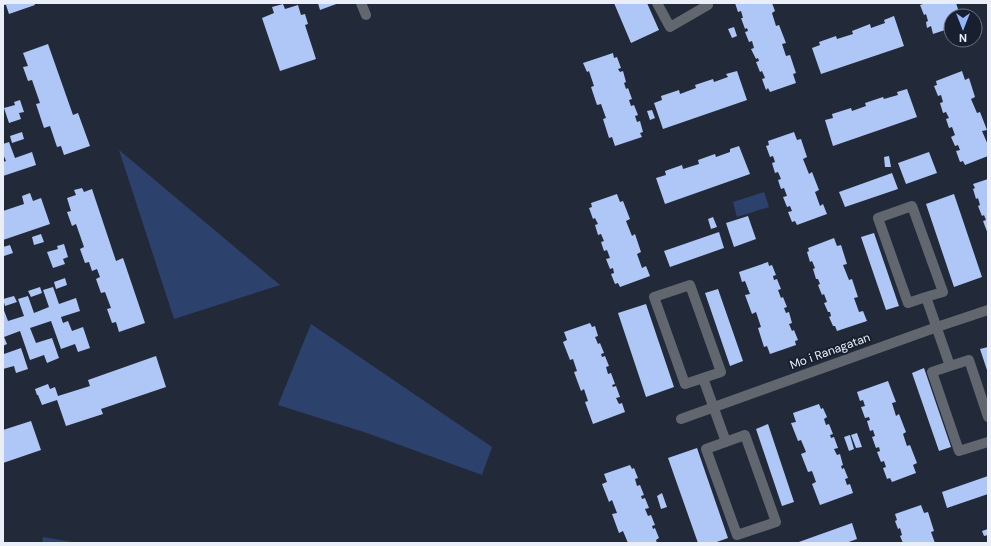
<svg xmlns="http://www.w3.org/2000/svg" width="991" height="546" viewBox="0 0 991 546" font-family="'DM Sans',sans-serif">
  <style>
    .green { fill: #2d416d }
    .building { fill: #afc7f7 }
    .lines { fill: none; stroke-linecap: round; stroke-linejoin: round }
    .minor { stroke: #62676f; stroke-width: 10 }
    .labels { text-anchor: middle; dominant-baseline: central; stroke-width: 4; stroke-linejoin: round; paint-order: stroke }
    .street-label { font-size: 12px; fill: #e9eef9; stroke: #182030 }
  </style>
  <rect width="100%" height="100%" fill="#222a3a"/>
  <path class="green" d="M 119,150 L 280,285 L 174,319 Z
    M 764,192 L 769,207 L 737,217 L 733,202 Z
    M 311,324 L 492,447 L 482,475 L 367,433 L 278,405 Z
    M 43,537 L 78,543 L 42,543 Z"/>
  <path class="building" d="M 3,3 L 34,3 L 35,5 L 9,14 L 6,5 L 3,5 Z
    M 318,3 L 339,3 L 320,10 Z
    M 614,3 L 647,3 L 659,30 L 631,43 Z
    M 735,3 L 772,3 L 775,11 L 772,13 L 776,26 L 779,25 L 786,43 L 782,44 L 786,56 L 790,55 L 796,73 L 793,74 L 796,83 L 770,92 L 768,88 L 766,90 L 762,79 L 765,78 L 762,71 L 760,72 L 756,62 L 759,61 L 758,58 L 756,59 L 751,49 L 754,48 L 752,41 L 749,42 L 745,32 L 748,31 L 747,28 L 745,29 L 741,18 L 743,18 L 741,11 L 738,12 Z
    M 923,3 L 956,3 L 960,15 L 951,16 L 951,28 L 933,34 L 931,26 L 927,28 L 926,22 L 928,21 L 926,14 L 924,15 L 920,5 L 923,4 Z
    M 283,4 L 285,9 L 298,5 L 301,15 L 305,14 L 308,24 L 305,25 L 316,59 L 280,71 L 262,18 L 274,13 L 272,7 Z
    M 894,16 L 904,46 L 821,74 L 812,48 L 820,45 L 819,42 L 836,36 L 837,39 L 853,34 L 852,31 L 870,24 L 871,28 L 885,23 L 884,20 Z
    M 734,27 L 737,36 L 732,38 L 728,29 Z
    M 48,44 L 73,115 L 78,113 L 90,146 L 64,155 L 61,146 L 57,147 L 50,126 L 44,128 L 36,104 L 40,103 L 32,80 L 28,81 L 23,67 L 28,66 L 23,53 Z
    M 613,53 L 614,58 L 617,57 L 621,68 L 618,69 L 620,72 L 623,71 L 626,82 L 624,83 L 626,89 L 628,88 L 632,99 L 629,100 L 631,106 L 634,105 L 638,115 L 635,116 L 637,122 L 640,121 L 643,132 L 640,133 L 642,137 L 615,146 L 612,137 L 609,138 L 603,119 L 606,118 L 601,104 L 597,105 L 591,87 L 594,86 L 589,71 L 587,72 L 583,63 Z
    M 737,71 L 747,100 L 663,129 L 654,103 L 662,100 L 661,96 L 679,90 L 680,94 L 696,88 L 695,85 L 713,79 L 714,82 L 728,77 L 726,74 Z
    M 962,71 L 965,80 L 969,78 L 975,97 L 971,99 L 977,113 L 980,112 L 987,130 L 982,131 L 988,145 L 988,156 L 965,165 L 963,161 L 960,162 L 956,151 L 960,150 L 958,145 L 955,146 L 951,137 L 955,135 L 952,127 L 949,128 L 946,119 L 949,118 L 946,112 L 943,113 L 940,103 L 943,102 L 941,95 L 938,96 L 934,86 L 937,85 L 936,81 Z
    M 907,89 L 917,117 L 833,146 L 825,120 L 833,118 L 832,114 L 851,108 L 852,111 L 866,106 L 865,103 L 883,97 L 884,99 L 898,95 L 897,92 Z
    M 20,100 L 24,112 L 19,113 L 21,119 L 9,123 L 4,108 L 15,105 L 14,102 Z
    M 652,110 L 655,118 L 650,120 L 647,111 Z
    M 22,132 L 24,139 L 12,143 L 10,136 Z
    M 794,132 L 797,140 L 801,139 L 807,157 L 803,159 L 809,174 L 812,172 L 819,190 L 815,192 L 820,206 L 823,204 L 827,214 L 797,225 L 795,221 L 792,222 L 788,212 L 792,211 L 790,206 L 787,207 L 783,197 L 787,196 L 784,188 L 781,189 L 778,180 L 781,179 L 778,172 L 775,173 L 772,163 L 775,162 L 773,156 L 770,157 L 766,146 L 769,145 L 768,141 Z
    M 9,142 L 15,158 L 32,152 L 36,165 L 3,176 L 3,162 L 6,161 L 3,154 L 3,144 Z
    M 739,146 L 750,174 L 665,204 L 656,178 L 666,175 L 665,171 L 682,165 L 683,169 L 699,164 L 698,160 L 715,154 L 716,157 L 730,152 L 730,149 Z
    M 929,152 L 937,173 L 906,184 L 898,163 Z
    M 889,156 L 891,167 L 885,167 L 884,157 Z
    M 892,173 L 898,189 L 845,207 L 839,192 Z
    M 988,179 L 988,234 L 983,221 L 986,220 L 984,215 L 982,216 L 978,206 L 980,205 L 978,198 L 976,199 L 973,189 L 975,188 L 973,184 Z
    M 82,188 L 84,192 L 92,189 L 116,261 L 123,258 L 145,323 L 119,332 L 116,322 L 112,323 L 107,309 L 111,308 L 105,292 L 101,293 L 96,279 L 100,277 L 97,269 L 92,271 L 89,262 L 85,263 L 80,249 L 84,247 L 76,224 L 72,226 L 67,212 L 71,211 L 67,198 L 76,195 L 74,190 Z
    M 30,193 L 33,201 L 41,198 L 50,224 L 3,240 L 3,211 L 24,204 L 22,196 Z
    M 617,194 L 620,202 L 623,201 L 630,219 L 626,221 L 632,236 L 635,234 L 641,252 L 637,254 L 642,268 L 646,266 L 650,276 L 620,287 L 618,283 L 615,284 L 611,274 L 614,273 L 613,268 L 610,269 L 606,259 L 610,258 L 607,250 L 604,251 L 601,242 L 604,241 L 601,234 L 598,235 L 595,225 L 598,224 L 595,218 L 593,219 L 589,208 L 592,207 L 591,203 Z
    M 954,194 L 982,277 L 954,287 L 926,204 Z
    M 748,216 L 756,239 L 734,247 L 726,223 Z
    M 713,217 L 717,227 L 711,229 L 708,219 Z
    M 719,232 L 724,248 L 670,267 L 664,251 Z
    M 874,233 L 899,306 L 886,310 L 861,237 Z
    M 41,234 L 44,242 L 34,245 L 32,237 Z
    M 834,238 L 837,246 L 841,245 L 847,264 L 843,265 L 849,280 L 852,279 L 858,297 L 854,298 L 859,312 L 863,311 L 867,321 L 837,331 L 835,326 L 833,326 L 829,317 L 831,316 L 830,312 L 828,312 L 824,303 L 827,302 L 824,294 L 822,295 L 818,285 L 820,284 L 818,279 L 816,279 L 813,269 L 815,268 L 812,261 L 810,262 L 807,252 L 809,251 L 808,248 Z
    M 64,244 L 68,257 L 63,259 L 65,264 L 53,268 L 47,252 L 58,249 L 57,246 Z
    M 10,245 L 13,253 L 4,256 L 3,247 Z
    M 768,262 L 769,266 L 772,265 L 776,275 L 773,276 L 774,280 L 777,279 L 781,289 L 778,290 L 781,298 L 783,297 L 787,307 L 784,308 L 786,313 L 789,312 L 792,323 L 789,324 L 792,331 L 794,330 L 798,340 L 795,341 L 796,345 L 770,354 L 767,346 L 764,347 L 758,328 L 761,327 L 756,312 L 752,314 L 745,295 L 750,294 L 745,281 L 742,282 L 739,272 Z
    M 65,278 L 67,285 L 56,289 L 54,282 Z
    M 40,287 L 42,293 L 31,297 L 28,291 Z
    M 53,287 L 59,304 L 76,298 L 80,311 L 61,317 L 63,323 L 68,321 L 72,331 L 83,327 L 90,348 L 78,352 L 75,344 L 61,349 L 51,321 L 30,328 L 36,343 L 52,338 L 59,358 L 47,363 L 44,355 L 30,360 L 20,331 L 4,337 L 7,344 L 3,346 L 3,308 L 8,321 L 24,316 L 18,299 L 28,296 L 34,313 L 49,307 L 43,290 Z
    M 718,289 L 743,361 L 730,366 L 705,293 Z
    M 14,296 L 17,302 L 5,306 L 3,299 Z
    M 646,304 L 674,387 L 646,397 L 618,313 Z
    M 590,323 L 592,327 L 595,326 L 598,336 L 595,337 L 598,344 L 600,343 L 604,353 L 601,354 L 602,357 L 605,356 L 609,366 L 606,367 L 608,374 L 611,373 L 615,384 L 612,385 L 613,387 L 616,386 L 620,397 L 616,398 L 619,404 L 622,403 L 625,412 L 593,424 L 585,402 L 588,401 L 584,389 L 581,391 L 574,372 L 577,371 L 573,359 L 570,360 L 563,342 L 567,340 L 564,332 Z
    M 988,347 L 988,373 L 980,349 Z
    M 21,348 L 28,369 L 16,373 L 14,366 L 3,369 L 3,351 L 4,354 Z
    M 156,356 L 166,387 L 101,409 L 103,414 L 66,426 L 57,400 L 42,405 L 38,395 L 37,395 L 35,389 L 48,384 L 50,389 L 55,387 L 58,396 L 90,386 L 88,380 Z
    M 924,368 L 951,447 L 939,451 L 912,373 Z
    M 888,381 L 896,402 L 892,403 L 896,416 L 899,414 L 906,432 L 903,434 L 907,446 L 910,445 L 917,463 L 913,465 L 916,473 L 892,482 L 890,478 L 887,479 L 883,468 L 886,467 L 884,461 L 881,462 L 877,452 L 880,451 L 879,447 L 876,448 L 872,437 L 875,436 L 873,430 L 870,431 L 867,421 L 870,420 L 869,417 L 865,418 L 861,407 L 865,406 L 863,400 L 860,401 L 857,392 Z
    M 819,404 L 821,409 L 823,408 L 827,417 L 824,419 L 826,425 L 829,424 L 833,434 L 830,435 L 831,438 L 834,437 L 838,448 L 834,449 L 837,455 L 840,454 L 843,465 L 841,466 L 842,469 L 844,468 L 848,478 L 845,479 L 847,485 L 850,484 L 853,493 L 820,505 L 812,484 L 816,482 L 812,471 L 808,472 L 801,454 L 806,452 L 801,440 L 798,441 L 791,423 L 796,422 L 793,413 Z
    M 31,421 L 41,450 L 3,463 L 3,430 Z
    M 768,424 L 794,502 L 782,506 L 756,429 Z
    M 857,433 L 862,447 L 856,448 L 851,435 Z
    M 850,435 L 854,449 L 849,451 L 844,437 Z
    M 697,448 L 728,538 L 714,543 L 698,543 L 668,458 Z
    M 630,465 L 632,469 L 634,468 L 638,478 L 635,479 L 637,486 L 640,485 L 644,495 L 641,496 L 642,499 L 645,498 L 649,508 L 645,509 L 648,516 L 651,515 L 655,525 L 652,526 L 653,529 L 655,528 L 659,538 L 656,540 L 657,543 L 628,543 L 623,531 L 619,533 L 612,514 L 617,513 L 612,500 L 609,502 L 602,484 L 607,482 L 604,474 Z
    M 988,476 L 988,494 L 947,508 L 942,492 Z
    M 662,493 L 667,507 L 661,509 L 657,496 Z
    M 921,505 L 924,513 L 928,512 L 934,531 L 931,532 L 935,543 L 903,543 L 900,536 L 902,535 L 900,528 L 898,529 L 895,521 L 897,520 L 895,514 Z
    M 852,523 L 857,539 L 846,543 L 796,543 Z
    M 988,529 L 988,535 L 984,536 L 982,531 Z"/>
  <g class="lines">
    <path class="minor" d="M 361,3 L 366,15
      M 657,3 L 670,27 L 708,5 L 706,3
      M 926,297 L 943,292 L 912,206 L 878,218 L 908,303 L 926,297 L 950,366 L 932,372 L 959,451 L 988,442
      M 950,366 L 969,360 L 988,417
      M 703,378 L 685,384 L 654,297 L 690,285 L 721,372 L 703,378 L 726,442
      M 681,419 L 937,327 L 988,310
      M 745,435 L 776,522 L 737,535 L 706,449 Z"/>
  </g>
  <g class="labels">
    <g class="street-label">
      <text transform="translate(830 351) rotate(-20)">Mo i Ranagatan</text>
    </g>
  </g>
  <rect width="991" height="546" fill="none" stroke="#e9eef9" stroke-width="8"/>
  <g transform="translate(963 28) rotate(180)"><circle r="19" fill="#182030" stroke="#6c7280"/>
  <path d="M0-3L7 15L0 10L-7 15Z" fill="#95b6fd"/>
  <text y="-6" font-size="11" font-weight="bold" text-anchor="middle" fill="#e9eef9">N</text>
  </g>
</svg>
